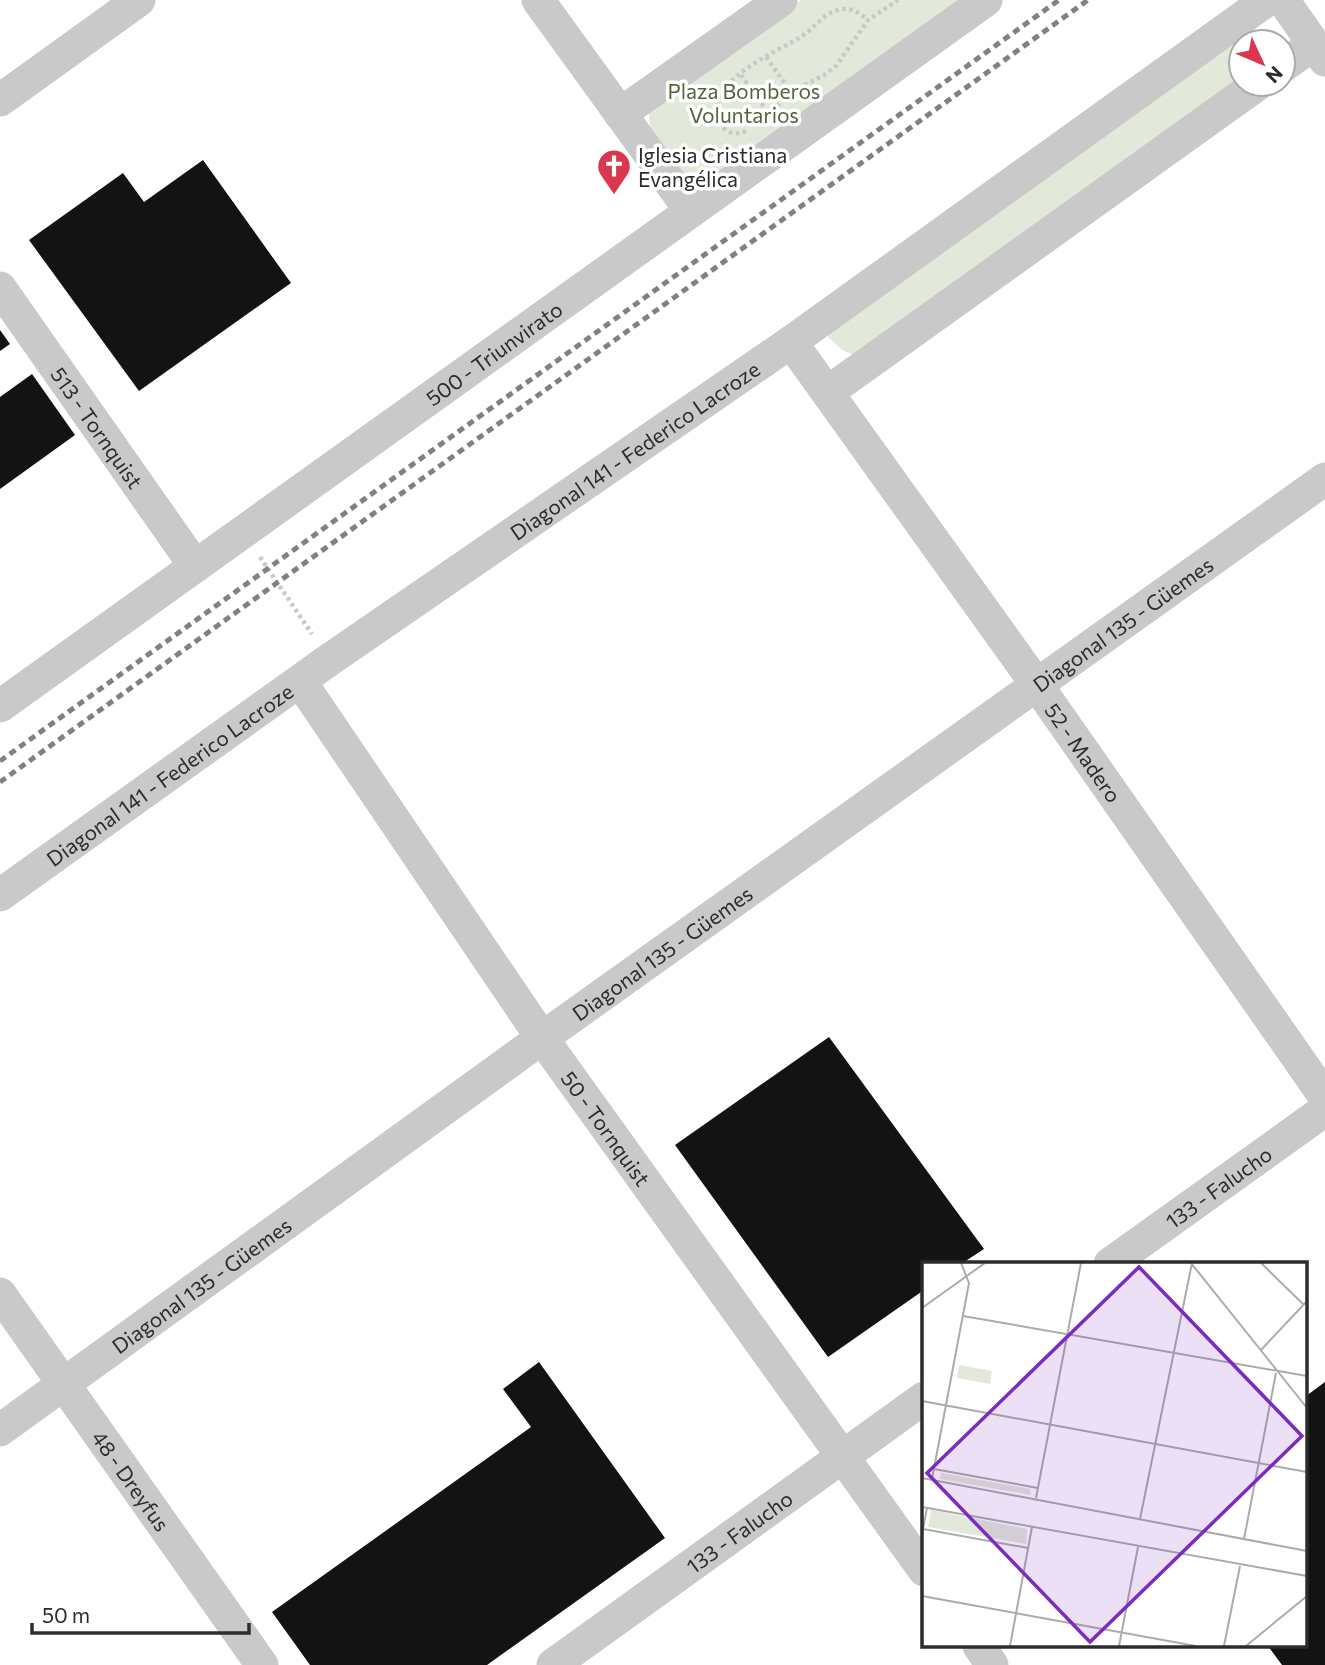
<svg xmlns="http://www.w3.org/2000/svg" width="1325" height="1665" viewBox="0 0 1325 1665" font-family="Commissioner,sans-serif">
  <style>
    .green { fill: #e3e9da }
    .building { fill: #131313 }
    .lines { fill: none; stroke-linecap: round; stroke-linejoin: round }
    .path { stroke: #c9c9c9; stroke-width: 4.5; stroke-dasharray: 3.5 3.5; stroke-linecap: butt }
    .minor { stroke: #c9c9c9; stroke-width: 33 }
    .rail { stroke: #818181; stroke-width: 5; stroke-dasharray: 7 5; stroke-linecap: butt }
    .labels { text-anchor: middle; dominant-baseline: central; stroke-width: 7; stroke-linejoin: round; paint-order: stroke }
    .park-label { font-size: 21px; fill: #52643d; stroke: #fff }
    .poi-label { font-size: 21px; fill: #2c2c2c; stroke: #fff; text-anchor: start }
    .street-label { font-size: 21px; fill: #2c2c2c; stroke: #fff }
    .inset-road { fill: none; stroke: #ababab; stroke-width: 2 }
    .view { fill: #7b2cbf; fill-opacity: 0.15; stroke: #7b2cbf; stroke-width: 3.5 }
    .inset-edge { fill: none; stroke: #2c2c2c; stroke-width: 3.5 }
  </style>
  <rect width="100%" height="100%" fill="#fff"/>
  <path class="green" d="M 801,0 L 977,0 L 702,187 L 687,179 C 673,160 639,129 652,105 Z
    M 1245,27 L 1261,38 L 1262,42 L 1241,42 L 1241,77 L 854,355 L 842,350 L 828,337 L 828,323 Z"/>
  <path class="building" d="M 203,160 L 291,283 L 139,391 L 29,240 L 123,173 L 144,202 Z
    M 0,330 L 10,344 L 0,351 Z
    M 32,374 L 75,435 L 0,489 L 0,397 Z
    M 829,1037 L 984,1249 L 961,1264 L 924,1264 L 924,1290 L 828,1357 L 675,1145 Z
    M 539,1362 L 665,1538 L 487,1665 L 310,1665 L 272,1612 L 531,1427 L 503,1389 Z
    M 1325,1382 L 1325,1665 L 1282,1665 L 1268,1646 L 1306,1646 L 1306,1396 Z"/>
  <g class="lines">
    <path class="path" d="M 766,57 L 791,92
      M 741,75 L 770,115
      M 767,116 L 791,92 L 824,75 L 836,66 L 868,20 L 898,0
      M 746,131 C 720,142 709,109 723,91 C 740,67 774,53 799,38 C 810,31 818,22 828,14 C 832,12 839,9 844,9 C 853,8 861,14 868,20
      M 260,557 L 312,634"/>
    <g class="minor">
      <path d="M 538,0 L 691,211"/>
      <path d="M 1283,0 L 1325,60"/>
      <path d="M 1283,66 L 1314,44"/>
      <path d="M 0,100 L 139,0"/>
      <path d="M 620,114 L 781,0"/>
      <path id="s1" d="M 0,288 L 195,566"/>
      <path id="s2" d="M 791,342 L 1037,685 L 1325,1097"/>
      <path d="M 828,392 L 1258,84"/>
      <path id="s3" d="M 300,681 L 542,1038 L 924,1570"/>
      <path id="s4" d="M 0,706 L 986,0"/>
      <path id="s5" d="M 0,895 L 329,660 L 791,342 L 1267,0"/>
      <path id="s6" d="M 1110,1264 L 1325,1110"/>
      <path id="s7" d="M 0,1294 L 262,1665"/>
      <path id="s8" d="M 0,1430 L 542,1038 L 1325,479"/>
      <path d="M 979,1646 L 992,1665"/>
      <path id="s9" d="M 553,1665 L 924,1398"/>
    </g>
    <path class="rail" d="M 0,761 L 1059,0
      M 0,782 L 1088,0"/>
  </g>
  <defs>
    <g id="church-pin" transform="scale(1.75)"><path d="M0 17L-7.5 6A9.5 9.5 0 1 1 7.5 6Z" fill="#da374e" stroke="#fff"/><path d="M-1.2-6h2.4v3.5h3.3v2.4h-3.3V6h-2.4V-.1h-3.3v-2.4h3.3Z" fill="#fff"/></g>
  </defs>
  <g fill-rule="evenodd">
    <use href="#church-pin" x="614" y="166"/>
  </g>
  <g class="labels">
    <g class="park-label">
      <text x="744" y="90">Plaza Bomberos<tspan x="744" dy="24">Voluntarios</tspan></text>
    </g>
    <g class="poi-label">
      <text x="638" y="154">Iglesia Cristiana<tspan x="638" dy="24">Evangélica</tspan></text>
    </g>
    <g class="street-label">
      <text stroke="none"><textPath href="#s4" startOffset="607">500 - Triunvirato</textPath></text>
      <text stroke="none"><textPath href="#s1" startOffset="170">513 - Tornquist</textPath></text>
      <text stroke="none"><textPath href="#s5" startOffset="775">Diagonal 141 - Federico Lacroze</textPath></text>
      <text stroke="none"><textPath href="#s8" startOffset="1382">Diagonal 135 - Güemes</textPath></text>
      <text stroke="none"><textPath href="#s2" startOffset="504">52 - Madero</textPath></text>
      <text stroke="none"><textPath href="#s5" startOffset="208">Diagonal 141 - Federico Lacroze</textPath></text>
      <text stroke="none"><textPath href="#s8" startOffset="816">Diagonal 135 - Güemes</textPath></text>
      <text stroke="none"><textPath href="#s3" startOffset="542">50 - Tornquist</textPath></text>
      <text stroke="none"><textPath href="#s6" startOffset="133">133 - Falucho</textPath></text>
      <text stroke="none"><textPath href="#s8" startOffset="248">Diagonal 135 - Güemes</textPath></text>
      <text stroke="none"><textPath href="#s7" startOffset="228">48 - Dreyfus</textPath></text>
      <text stroke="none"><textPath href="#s9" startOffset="229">133 - Falucho</textPath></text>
    </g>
  </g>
  <g transform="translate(922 1262)">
    <rect width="385" height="385" fill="#fff"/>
    <path d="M 37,103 L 70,109 L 68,122 L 35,116 ZM 19,211 L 108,227 L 109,233 L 18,217 ZM 9,248 L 105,267 L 104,282 L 6,265 Z" fill="#e3e9da"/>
    <path class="inset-road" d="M 269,1 L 385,146M 339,1 L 382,43M 0,46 L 63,1M 41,54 L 385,114M 339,88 L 385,39M 0,139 L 385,210M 12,207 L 116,226M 0,216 L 385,289M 10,217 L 47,21 L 39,1M 114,236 L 159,1M 0,245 L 385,314M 218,257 L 270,1M 1,267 L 106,286M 0,272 L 5,246M 322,277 L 354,111M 0,334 L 274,384M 88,384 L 110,265M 197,384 L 216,285M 302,384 L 318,304M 324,384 L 385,334"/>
    <path class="view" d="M 217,5 L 380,174 L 168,380 L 5,211 Z"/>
    <rect width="385" height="385" class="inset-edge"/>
  </g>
  <g transform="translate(1262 63) rotate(134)"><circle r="33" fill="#ffffff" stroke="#ababab" stroke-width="2"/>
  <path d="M0-5L12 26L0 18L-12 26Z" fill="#da374e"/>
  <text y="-10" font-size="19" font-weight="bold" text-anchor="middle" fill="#2c2c2c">N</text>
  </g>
  <path d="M32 1623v10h217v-10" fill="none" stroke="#2c2c2c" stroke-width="3.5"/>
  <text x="42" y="1623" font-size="21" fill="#2c2c2c" stroke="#ffffff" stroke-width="5" paint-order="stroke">50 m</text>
</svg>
